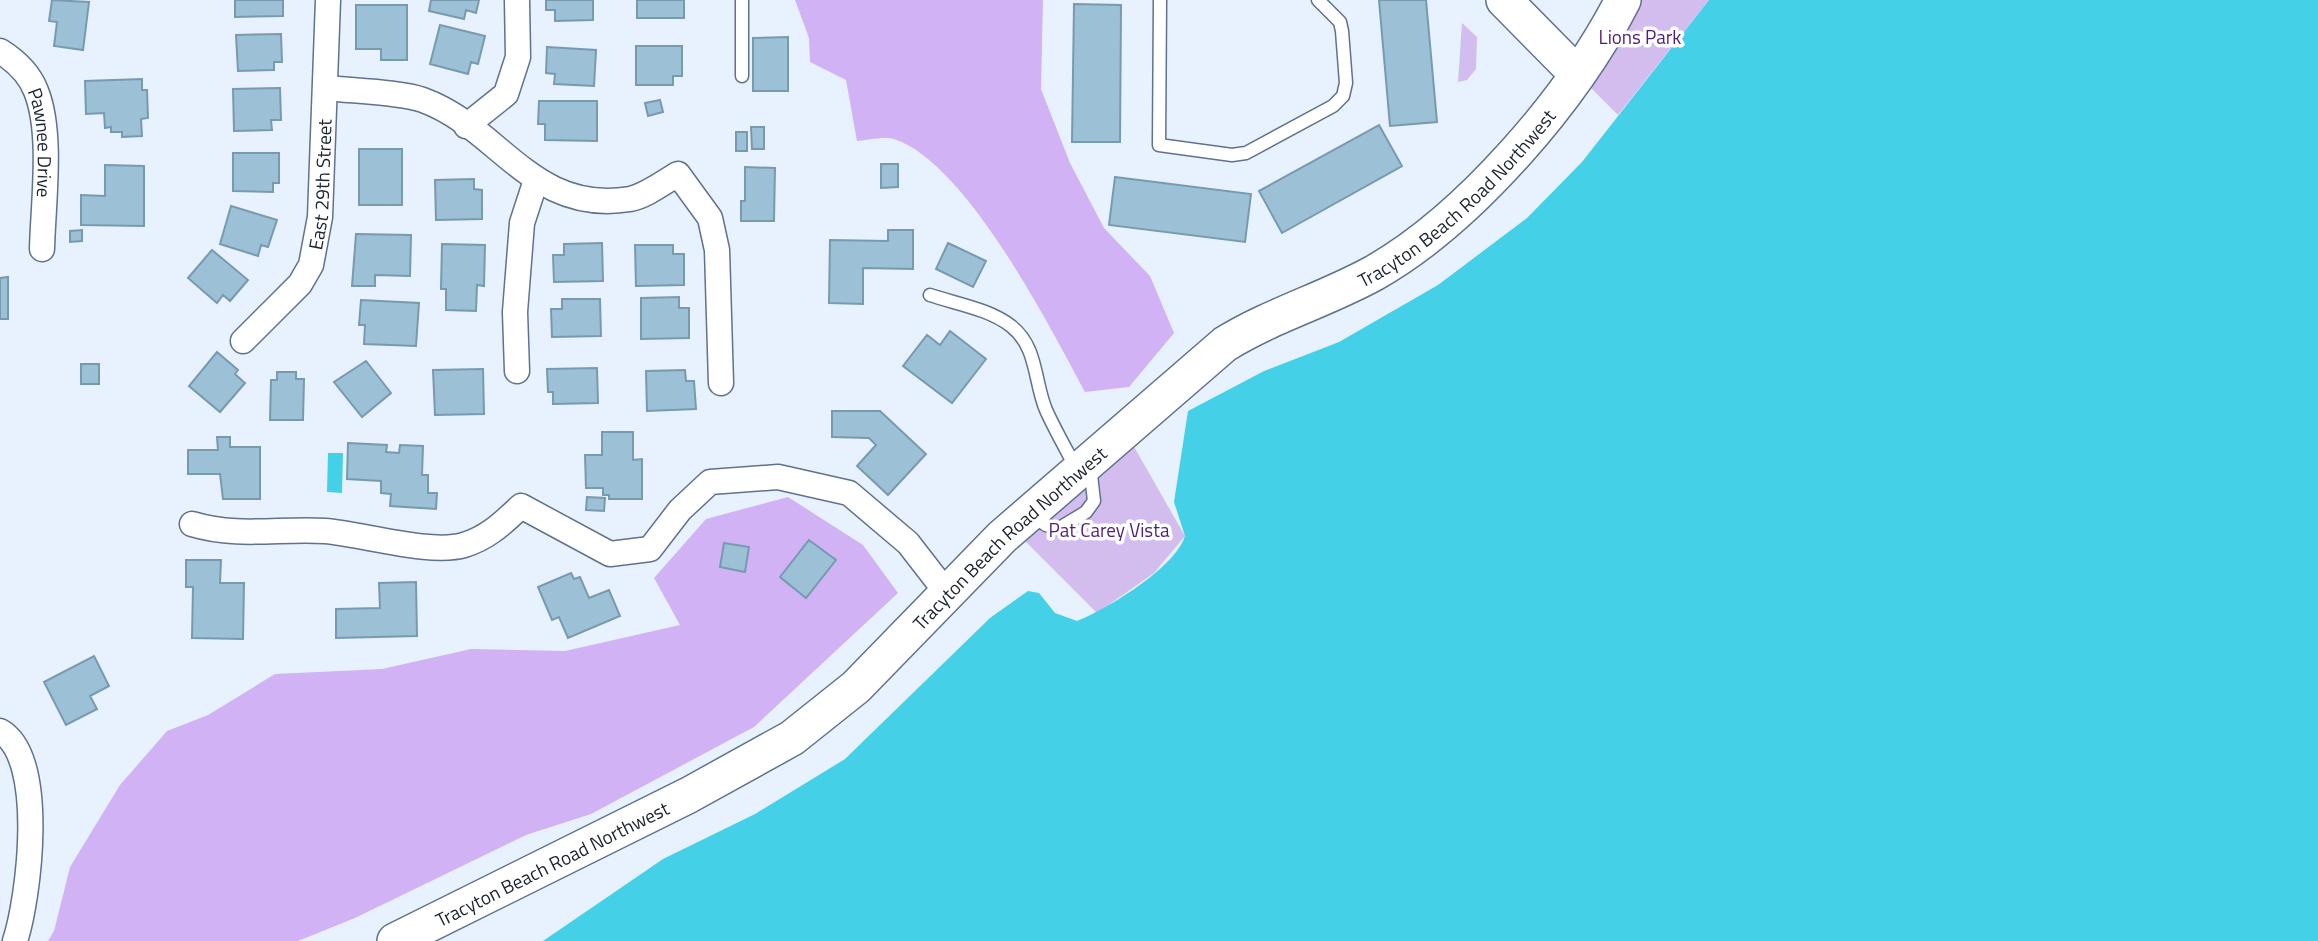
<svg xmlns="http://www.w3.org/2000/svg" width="2318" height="941" viewBox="0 0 2318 941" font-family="'Titillium Web',sans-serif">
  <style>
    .green { fill: #d3bdef }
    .forest { fill: #d1b3f5 }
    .water { fill: #44d1e8 }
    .building { fill: #9cc0d5; stroke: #779aaf; stroke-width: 2 }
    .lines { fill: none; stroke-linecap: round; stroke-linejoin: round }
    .lane-casing { stroke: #5f728e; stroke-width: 15 }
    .street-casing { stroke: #5f728e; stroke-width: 27 }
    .secondary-casing { stroke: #5f728e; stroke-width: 38 }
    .lane { stroke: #fff; stroke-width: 12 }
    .street { stroke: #fff; stroke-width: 24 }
    .secondary { stroke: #fff; stroke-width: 35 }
    .labels { text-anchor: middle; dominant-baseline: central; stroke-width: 7; stroke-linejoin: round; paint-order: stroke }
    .park-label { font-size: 19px; fill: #511d7b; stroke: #fff }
    .street-label { font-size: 19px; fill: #1c242f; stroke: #fff }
  </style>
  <rect width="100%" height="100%" fill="#e8f1fe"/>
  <path class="green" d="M 1623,0 L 1709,0 L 1618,115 L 1577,74 Z
    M 1462,23 L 1477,37 L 1476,69 L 1467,80 L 1458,82 Z
    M 1125,431 L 1185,536 L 1154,573 L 1097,613 L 1013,529 Z"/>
  <path class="forest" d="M 795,0 L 1043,0 L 1041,89 L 1070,163 L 1104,228 L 1150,276 L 1174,333 L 1129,387 L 1085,392 C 1050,327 966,162 894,139 C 884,136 868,140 857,141 L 846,80 L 810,62 L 809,38 Z
    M 788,497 L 863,545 L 898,593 L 754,727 L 591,814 L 526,835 L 355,918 L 298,941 L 48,941 L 54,931 L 70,867 L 120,785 L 167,731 L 208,715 L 275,674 L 382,669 L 471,649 L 565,651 L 680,625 L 654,578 L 706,519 Z"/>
  <path class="water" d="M 1709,0 L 2318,0 L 2318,941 L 543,941 L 663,859 L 755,814 L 845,759 L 990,618 L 1028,591 L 1039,593 L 1055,613 L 1077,621 C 1107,609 1175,568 1185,536 L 1174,502 L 1188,411 L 1264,371 L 1339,342 L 1438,285 L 1527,218 L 1582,162 Z
    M 328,453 L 343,453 L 342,493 L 327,492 Z"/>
  <path class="building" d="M 52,0 L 89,2 L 83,50 L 54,46 L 57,22 L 49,21 Z
    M 235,0 L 283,0 L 283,16 L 235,17 Z
    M 431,0 L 479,0 L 476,13 L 466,10 L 464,19 L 429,11 Z
    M 546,0 L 593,0 L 593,20 L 555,21 L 555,10 L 546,10 Z
    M 637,0 L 684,0 L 684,18 L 637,18 Z
    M 1379,0 L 1426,0 L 1437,122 L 1390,126 Z
    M 1074,4 L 1121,5 L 1120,142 L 1072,142 Z
    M 356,5 L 407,5 L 407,60 L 381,60 L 381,49 L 356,49 Z
    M 440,25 L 485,36 L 478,64 L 471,62 L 468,74 L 430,64 Z
    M 281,34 L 282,62 L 274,62 L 274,70 L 238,71 L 236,35 Z
    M 788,37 L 788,91 L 753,91 L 753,38 Z
    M 636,46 L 682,46 L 682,76 L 673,76 L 673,85 L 636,85 Z
    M 547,47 L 596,50 L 594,86 L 554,84 L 555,74 L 546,73 Z
    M 142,79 L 142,90 L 147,90 L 148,118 L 141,119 L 142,136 L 122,137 L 122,132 L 111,132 L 111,127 L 105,128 L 104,113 L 86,114 L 85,81 Z
    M 280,88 L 281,120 L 271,120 L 272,130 L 234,131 L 233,89 Z
    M 660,100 L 663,112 L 648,116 L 645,103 Z
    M 539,101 L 597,101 L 597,141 L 545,140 L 545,124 L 538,124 Z
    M 1379,125 L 1402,166 L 1282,233 L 1259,191 Z
    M 751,127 L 764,127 L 764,149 L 752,149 Z
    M 736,132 L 747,132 L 747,151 L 736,151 Z
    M 359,149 L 402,149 L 402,205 L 359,205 Z
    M 233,153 L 279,153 L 279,183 L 273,183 L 273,192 L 233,191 Z
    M 881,164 L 898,164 L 898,187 L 881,188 Z
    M 105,165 L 144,166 L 144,226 L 81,225 L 81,195 L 105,196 Z
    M 745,167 L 775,168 L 774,221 L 741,221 L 741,201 L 745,201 Z
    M 1115,177 L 1251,194 L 1245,242 L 1109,225 Z
    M 474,179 L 474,189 L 482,190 L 482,219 L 436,220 L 435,180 Z
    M 231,206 L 277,220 L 268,247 L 261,245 L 258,256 L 220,244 Z
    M 82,230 L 82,241 L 70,242 L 70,231 Z
    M 888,230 L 913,230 L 913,269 L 863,268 L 863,304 L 829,303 L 830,240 L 888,241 Z
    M 356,234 L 411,235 L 410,276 L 375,275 L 375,286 L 352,286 Z
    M 602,243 L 603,281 L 554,282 L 553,255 L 564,255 L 564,244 Z
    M 948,243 L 986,261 L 973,287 L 936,269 Z
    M 442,244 L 485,245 L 484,286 L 477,285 L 476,311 L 446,310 L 446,289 L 441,289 Z
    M 635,245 L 673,245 L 673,254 L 684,254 L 684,285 L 636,286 Z
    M 212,250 L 248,280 L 230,301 L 223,295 L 217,303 L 188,278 Z
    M 8,277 L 8,319 L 0,319 L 0,278 Z
    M 679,297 L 679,308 L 689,308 L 689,338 L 641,339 L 641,298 Z
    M 562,299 L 600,299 L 601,336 L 552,337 L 551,309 L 562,309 Z
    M 361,300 L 419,303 L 416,346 L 364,344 L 365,325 L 359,325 Z
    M 950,331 L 986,359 L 952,403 L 903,366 L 927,335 L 940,345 Z
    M 217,352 L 238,370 L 235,374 L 245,383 L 220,412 L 189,386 Z
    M 366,361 L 391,393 L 362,417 L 334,382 Z
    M 81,364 L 99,364 L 99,384 L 81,384 Z
    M 597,368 L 598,403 L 553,404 L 553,392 L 548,392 L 547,369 Z
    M 483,369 L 484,414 L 435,415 L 433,370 Z
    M 685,370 L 686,381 L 694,381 L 696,409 L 647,411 L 646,371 Z
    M 277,372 L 296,372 L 296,379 L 304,379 L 303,420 L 270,420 L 271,380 L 277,380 Z
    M 832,411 L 880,411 L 926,454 L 888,495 L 857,466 L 876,445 L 869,438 L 832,437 Z
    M 602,432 L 633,432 L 633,460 L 642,459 L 642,499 L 609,499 L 609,495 L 603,495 L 603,488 L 586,488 L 585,455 L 602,455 Z
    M 217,437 L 230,437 L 230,447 L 260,447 L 260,499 L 223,499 L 220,474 L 188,474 L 188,450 L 218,450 Z
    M 348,443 L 387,445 L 386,452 L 399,453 L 400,445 L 423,446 L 422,475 L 428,475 L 428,493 L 437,493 L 436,509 L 390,506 L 391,494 L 381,493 L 381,481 L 347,479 Z
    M 587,497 L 605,498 L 604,511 L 586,510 Z
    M 809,540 L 836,560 L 806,598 L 780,577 Z
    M 724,543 L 749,547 L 745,572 L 720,567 Z
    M 186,560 L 221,560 L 220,583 L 244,583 L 243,639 L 192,638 L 193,587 L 186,587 Z
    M 571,573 L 574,579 L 580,577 L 589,598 L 609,590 L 620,616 L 568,638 L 559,617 L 552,620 L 538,587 Z
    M 416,582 L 417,636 L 336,638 L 336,609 L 380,608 L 379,583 Z
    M 94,656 L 109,686 L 90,696 L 97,709 L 66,725 L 44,682 Z"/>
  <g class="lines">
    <g class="lane-casing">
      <path id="lane" d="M 742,0 L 742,76
        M 1160,0 L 1159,145 L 1232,155 L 1246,153 L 1333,106 L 1343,96 L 1346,83 L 1342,31 L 1340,22 L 1318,0
        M 930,295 C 957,304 989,309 1011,326 C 1038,347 1034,382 1046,410 C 1055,430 1066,449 1076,468
        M 1032,515 L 1046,525 L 1058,529 L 1086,512 L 1094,501 L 1090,466"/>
    </g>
    <g class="street-casing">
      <g id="street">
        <path id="s1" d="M 0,51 C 16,61 29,73 36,91 C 53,133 43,204 42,249"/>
        <path d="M 327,88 C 353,91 400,92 423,100 C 500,128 532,215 630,199 C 646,196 664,182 678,174 L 710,218 L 717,250 L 721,383"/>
        <path d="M 466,126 L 506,94 L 518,57 L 517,0"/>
        <path id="s2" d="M 243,341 L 300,284 L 311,265 L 320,217 L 328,0"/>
        <path d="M 517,371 L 515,312 L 522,223 L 536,180"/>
        <path d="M 192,524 C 239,538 279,528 325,531 C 362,534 431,555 464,545 C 488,538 504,522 521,506 L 610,554 L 650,549 L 680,510 L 710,482 L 778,477 L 849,493 L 908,543 L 946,592"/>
        <path d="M 0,731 C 47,757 29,898 15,941"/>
      </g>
    </g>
    <g class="secondary-casing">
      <g id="secondary">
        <path d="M 1504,0 L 1577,74"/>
        <path id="s3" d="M 395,941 L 689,795 L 792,738 L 856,687 L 1002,537 L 1225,344 C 1272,315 1325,300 1374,273 C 1469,219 1573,98 1623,0"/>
      </g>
    </g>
    <use href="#lane" class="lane"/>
    <use href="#street" class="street"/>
    <use href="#secondary" class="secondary"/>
  </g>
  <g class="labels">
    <g class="park-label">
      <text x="1640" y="36">Lions Park</text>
      <text x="1109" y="529">Pat Carey Vista</text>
    </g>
    <g class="street-label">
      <text stroke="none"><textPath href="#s1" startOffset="107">Pawnee Drive</textPath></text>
      <text stroke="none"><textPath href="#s2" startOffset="184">East 29th Street</textPath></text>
      <text stroke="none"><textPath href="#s3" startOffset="1309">Tracyton Beach Road Northwest</textPath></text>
      <text stroke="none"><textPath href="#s3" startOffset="742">Tracyton Beach Road Northwest</textPath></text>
      <text stroke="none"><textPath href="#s3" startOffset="175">Tracyton Beach Road Northwest</textPath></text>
    </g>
  </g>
</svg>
